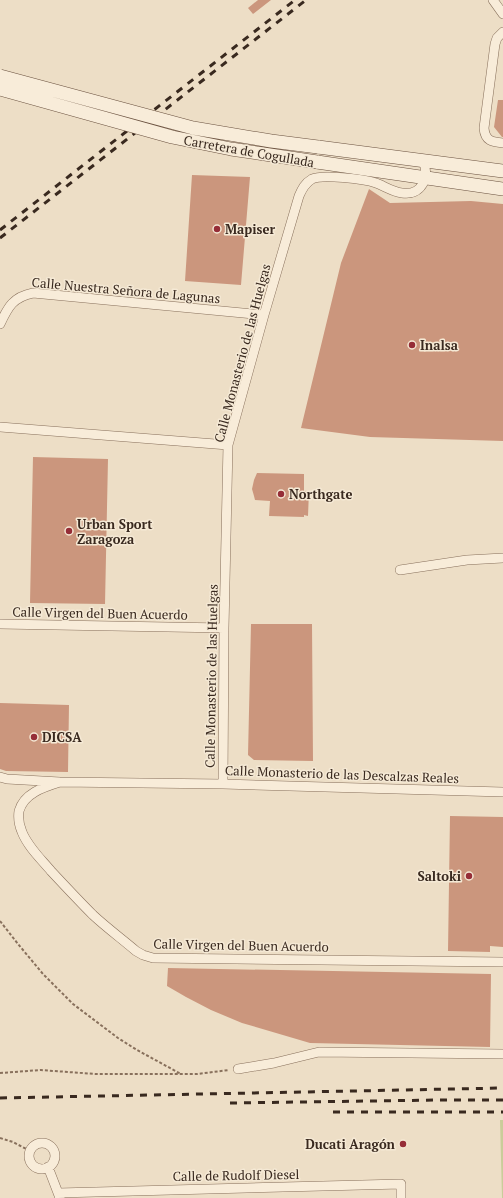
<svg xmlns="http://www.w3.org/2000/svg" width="503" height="1198" viewBox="0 0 503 1198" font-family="'PT Serif',serif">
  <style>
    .green { fill: #cacc9a }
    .building { fill: #cb967d }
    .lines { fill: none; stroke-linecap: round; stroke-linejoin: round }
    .street-casing { stroke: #88705c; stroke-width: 10 }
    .secondary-casing { stroke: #6a513f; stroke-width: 14 }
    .path { stroke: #88705c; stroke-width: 2; stroke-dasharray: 3 2; stroke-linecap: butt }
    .street { stroke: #f8ecd9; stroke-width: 9 }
    .secondary { stroke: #f8ecd9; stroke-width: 13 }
    .rail { stroke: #39291f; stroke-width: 3; stroke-dasharray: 7 7; stroke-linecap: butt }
    .secondary-bridge-casing { stroke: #6a513f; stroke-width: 14; stroke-linecap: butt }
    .secondary-bridge { stroke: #f8ecd9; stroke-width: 13 }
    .poi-dot { fill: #962d37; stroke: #f5e9d5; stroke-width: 1.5 }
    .labels { text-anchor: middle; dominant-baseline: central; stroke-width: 3; stroke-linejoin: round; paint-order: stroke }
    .street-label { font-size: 13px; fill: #39291f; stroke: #f5e9d5 }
    .poi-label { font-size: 13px; font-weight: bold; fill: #39291f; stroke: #f5e9d5; text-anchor: start }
  </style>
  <rect width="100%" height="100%" fill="#eddec6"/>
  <path class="green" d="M 500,1120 L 503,1120 L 503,1198 L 502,1198 Z"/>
  <path class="building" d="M 258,0 L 271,0 L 253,14 L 248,8 Z
    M 498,100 L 503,100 L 503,137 L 502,137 L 494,127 Z
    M 192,175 L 250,177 L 241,285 L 185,281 Z
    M 369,189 L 390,203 L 471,201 L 503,204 L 503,441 L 370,437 L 301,428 L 341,263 Z
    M 33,457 L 108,459 L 105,604 L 30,603 Z
    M 257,473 L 304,474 L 304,491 L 309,491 L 308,516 L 304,515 L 304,517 L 269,516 L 270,501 L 255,500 L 254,496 L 252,489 L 254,480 Z
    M 251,624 L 312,624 L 313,761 L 254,760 L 248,755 Z
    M 0,703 L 69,705 L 68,772 L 6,771 L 0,769 Z
    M 450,816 L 503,817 L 503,947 L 490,946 L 490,952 L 448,951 Z
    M 168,968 L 491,974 L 490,1047 L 310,1043 L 242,1023 L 211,1010 L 186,997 L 167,986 Z"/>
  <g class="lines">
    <g class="street-casing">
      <path id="street" d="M 493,0 L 503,14
        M 503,32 L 497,38 L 495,44 L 484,128 C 485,141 492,142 503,143
        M 0,324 C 8,307 13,297 33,293 L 264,315
        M 0,427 L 228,445
        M 400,570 L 467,560 L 503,558
        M 0,624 L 224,628
        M 0,777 L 7,779 L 60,782 L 223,784 L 503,792
        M 60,782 C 44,787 24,793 19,811 C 18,818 19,825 22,832 C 28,847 41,859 51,871 C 65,886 79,901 93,915 C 107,928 122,939 136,951 L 143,955 L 153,958 L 503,962
        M 223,784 L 224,628 L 228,445 L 264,315 L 299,196 C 302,189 305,183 312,179 C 322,174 364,179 376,183 C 384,186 393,192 402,193 C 422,196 430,177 423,161
        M 238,1069 L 274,1063 L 319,1052 L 503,1054
        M29 1156a13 13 0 1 1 26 0a13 13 0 1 1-26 0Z
        M 48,1167 L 60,1198
        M 58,1193 L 401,1184 L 401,1198"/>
    </g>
    <g class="secondary-casing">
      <path id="secondary" d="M 318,147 L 503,171
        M 317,162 L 503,189"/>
    </g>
    <path class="path" d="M 0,921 L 18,944 L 43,974 L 73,1004 L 118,1038 L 137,1050 L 181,1074
      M 0,1073 L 41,1070 L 95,1074 L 197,1074 L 229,1070
      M 0,1138 L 13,1142 L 30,1151"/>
    <use href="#street" class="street"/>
    <use href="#secondary" class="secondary"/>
    <path class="rail" d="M 0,230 L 295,0
      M 0,238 L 306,0
      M 0,1098 L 503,1088
      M 230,1103 L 441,1100 L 503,1100
      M 333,1112 L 503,1112"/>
    <g class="secondary-bridge-casing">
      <path id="secondary-bridge" d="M 0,76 L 193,128 L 271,141 L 318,147
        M 0,89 L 172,137 L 231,149 L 317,162"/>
    </g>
    <use href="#secondary-bridge" class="secondary-bridge"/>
  </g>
  <g class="poi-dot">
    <circle cx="217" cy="229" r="4"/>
    <circle cx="412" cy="345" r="4"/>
    <circle cx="281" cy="494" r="4"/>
    <circle cx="69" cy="531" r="4"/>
    <circle cx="34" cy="737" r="4"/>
    <circle cx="469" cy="876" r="4"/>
    <circle cx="403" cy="1144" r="4"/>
  </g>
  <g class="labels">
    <g class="street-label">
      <text transform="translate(249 151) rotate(10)">Carretera de Cogullada</text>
      <text transform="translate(126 290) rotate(5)">Calle Nuestra Señora de Lagunas</text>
      <text transform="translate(242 353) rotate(-75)">Calle Monasterio de las Huelgas</text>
      <text transform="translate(100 613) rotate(1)">Calle Virgen del Buen Acuerdo</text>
      <text transform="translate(211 676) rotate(-89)">Calle Monasterio de las Huelgas</text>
      <text transform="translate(342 774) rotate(2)">Calle Monasterio de las Descalzas Reales</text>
      <text transform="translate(241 945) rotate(1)">Calle Virgen del Buen Acuerdo</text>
      <text transform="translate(236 1175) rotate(-1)">Calle de Rudolf Diesel</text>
    </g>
    <g class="poi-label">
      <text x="225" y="229">Mapiser</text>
      <text x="420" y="345">Inalsa</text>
      <text x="289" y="494">Northgate</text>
      <text x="77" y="524">Urban Sport<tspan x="77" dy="15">Zaragoza</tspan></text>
      <text x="42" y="737">DICSA</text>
      <text x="461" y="876" text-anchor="end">Saltoki</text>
      <text x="395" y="1144" text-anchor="end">Ducati Aragón</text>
    </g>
  </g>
</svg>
